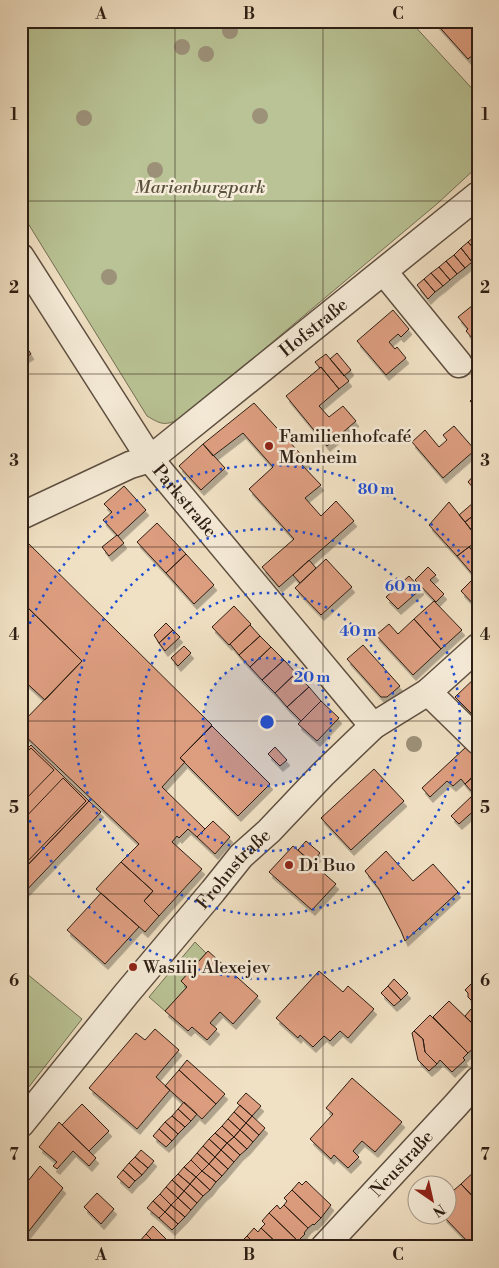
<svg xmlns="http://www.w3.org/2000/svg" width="499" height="1268" viewBox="0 0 499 1268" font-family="'Libre Bodoni',serif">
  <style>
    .green { fill: #b9c395; stroke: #737054 }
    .building { fill: #dd9e80; stroke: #2d1e14; filter: url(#shadow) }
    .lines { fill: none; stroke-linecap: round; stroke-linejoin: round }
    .minor-casing { stroke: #5e4f40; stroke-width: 29 }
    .minor { stroke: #f6ecd9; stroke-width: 26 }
    .tree { fill: #9c9179 }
    .grid { fill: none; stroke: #2d1e14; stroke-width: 1; stroke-opacity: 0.55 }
    .ring { fill: none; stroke: #1d4ed8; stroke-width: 2.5; stroke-dasharray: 2.5 5 }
    .poi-dot { fill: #8f2418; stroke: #f6ecd9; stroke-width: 2 }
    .labels { text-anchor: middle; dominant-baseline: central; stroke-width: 5; stroke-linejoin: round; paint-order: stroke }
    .park-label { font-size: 18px; font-style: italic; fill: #57503b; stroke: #f6ecd9 }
    .street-label { font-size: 18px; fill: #2d1e14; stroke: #f6ecd9 }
    .poi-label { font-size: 18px; fill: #2d1e14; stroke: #f6ecd9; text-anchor: start }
    .centre { fill: #1d4ed8; stroke: #f6ecd9; stroke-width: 2.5 }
    .ring-label { font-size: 15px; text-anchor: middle; font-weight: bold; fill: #1d4ed8; stroke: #f6ecd9; stroke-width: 5; stroke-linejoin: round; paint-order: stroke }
    .neatline { fill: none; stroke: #2d1e14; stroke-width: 2 }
    .grid-label { font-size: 16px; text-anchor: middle; font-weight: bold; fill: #2d1e14 }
  </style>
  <defs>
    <filter id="shadow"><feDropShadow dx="3" dy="5.5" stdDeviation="0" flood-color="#0004"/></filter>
  </defs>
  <rect width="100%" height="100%" fill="#f1e1c4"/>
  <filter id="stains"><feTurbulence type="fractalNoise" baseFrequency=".004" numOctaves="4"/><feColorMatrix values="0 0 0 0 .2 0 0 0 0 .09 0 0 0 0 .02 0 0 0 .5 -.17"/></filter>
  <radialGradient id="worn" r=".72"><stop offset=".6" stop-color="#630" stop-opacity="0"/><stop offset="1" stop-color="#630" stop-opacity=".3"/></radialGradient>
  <path class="green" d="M 21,21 L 410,21 L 478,95 L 478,166 L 438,203 L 182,418 C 165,426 162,425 147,416 L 21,212 Z
    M 195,942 L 206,953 L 181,981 L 187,987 L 165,1011 L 149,997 Z
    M 21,969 L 82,1019 L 21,1097 Z"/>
  <path class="building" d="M 434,21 L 475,21 L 478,24 L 478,51 L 468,59 Z
    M 475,236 L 478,239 L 478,253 L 468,242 Z
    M 468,242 L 478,253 L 478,257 L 472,262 L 461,248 Z
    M 461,248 L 472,262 L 465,268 L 454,255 Z
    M 454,255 L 465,268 L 457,274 L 446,261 Z
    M 446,261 L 457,274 L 450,280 L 439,267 Z
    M 439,267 L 450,280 L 443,286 L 431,273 Z
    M 431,273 L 443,286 L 435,292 L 424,279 Z
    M 424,279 L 435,292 L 428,299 L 417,285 Z
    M 473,305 L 478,311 L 478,345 L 466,331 L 468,329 L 458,317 Z
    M 393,310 L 409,329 L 401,337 L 398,334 L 389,342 L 395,349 L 397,347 L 406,358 L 386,375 L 357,341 Z
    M 21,339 L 31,354 L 21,360 Z
    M 337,353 L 351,370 L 344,376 L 330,359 Z
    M 326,354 L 349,381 L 339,389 L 321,367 L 320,368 L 315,362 Z
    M 321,367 L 339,389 L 319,406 L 329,417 L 343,406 L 356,421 L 327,446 L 286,396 Z
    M 478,394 L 478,410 L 470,401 Z
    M 254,403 L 307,461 L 302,465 L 321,485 L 305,498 L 321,516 L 336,501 L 354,521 L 279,587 L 262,567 L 294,539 L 249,489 L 273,467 L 243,433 L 213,456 L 203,444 Z
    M 454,426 L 475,450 L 443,478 L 412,442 L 425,430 L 439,447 L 447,440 L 443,435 Z
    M 203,444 L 225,468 L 201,490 L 179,466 Z
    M 474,475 L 478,479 L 478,493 L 468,482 Z
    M 124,486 L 146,510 L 118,536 L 103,520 L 112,512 L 104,504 Z
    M 449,502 L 478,538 L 478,540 L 457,556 L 429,525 Z
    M 473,503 L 478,508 L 478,512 L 465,522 L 459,515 Z
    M 478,512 L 478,524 L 471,530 L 465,522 Z
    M 157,523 L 186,554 L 166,573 L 137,542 Z
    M 117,535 L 124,543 L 109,556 L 102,547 Z
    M 26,541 L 212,725 L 180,758 L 185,762 L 162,787 L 205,829 L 197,837 L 188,829 L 179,838 L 177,836 L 172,842 L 202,869 L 159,916 L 144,901 L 153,891 L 121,862 L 139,844 L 21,732 L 21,724 L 82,661 L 21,601 L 21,546 Z
    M 469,547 L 478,557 L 478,609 L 461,591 L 475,577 L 457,556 Z
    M 186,554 L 214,585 L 194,604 L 166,573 Z
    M 326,559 L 352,587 L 321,615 L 295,588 Z
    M 309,560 L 316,568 L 300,583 L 293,575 Z
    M 428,567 L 436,575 L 430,580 L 444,594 L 436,602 L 415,580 Z
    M 409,576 L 421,589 L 398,609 L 386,597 Z
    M 21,601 L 82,661 L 45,700 L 21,678 Z
    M 434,601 L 462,630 L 441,649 L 414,619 Z
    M 234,606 L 251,624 L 229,645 L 212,627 Z
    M 414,619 L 441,649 L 413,675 L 376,635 L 389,624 L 398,634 Z
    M 166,623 L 173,630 L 159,643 L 154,635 Z
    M 250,625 L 260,636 L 239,655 L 230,644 Z
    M 173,630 L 180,637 L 165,651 L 159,643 Z
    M 260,636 L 271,647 L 250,667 L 239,655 Z
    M 363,645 L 400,686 L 387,697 L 381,697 L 347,659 Z
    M 184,646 L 191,653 L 178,666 L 171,658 Z
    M 271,647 L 284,660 L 262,680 L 250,667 Z
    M 284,660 L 296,673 L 275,693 L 262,680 Z
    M 296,673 L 309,687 L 287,707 L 275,693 Z
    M 478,675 L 478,720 L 455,697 Z
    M 309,687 L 321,701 L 301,721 L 287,707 Z
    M 321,701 L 339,718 L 317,741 L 298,724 Z
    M 212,726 L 270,784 L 238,816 L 180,758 Z
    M 31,745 L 89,801 L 21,872 L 21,755 Z
    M 275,747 L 287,760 L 280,766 L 268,754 Z
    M 466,747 L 478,760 L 478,772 L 465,784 L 461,779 L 453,786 L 447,781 L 430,797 L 422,788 Z
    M 31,748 L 54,770 L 21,804 L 21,758 Z
    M 374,769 L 404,801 L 351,850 L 321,818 Z
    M 478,772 L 478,807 L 459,824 L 451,816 L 474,794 L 465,784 Z
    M 63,778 L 86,801 L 21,868 L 21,822 Z
    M 89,801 L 101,812 L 21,896 L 21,872 Z
    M 213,821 L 230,837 L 215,854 L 197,837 Z
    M 306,841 L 320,853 L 312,863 L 298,850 Z
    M 293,846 L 336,884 L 312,910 L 269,872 Z
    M 386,851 L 413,881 L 433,864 L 458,892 L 405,941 L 401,931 L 388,906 L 379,889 L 365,871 Z
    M 121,862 L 153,891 L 144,901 L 159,916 L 145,932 L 96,889 Z
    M 101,893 L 139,927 L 105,964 L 67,930 Z
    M 208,951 L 258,996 L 233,1024 L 220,1012 L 210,1023 L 217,1029 L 207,1040 L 192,1027 L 188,1031 L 165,1011 L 187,987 L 181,981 Z
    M 319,971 L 343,992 L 348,986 L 374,1009 L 348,1038 L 340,1031 L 330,1041 L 324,1036 L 313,1047 L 300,1035 L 298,1038 L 276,1018 Z
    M 394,979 L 408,993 L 401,1000 L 388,986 Z
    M 474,981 L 477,984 L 478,983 L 478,1003 L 475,1000 L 471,1000 L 468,997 L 468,993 L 465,990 Z
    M 388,986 L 401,1000 L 394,1006 L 381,993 Z
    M 449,1001 L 478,1029 L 478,1040 L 473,1045 L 475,1047 L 468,1053 L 433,1017 Z
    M 471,1009 L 478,1016 L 478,1029 L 465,1016 Z
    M 430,1015 L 468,1053 L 463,1058 L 465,1060 L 452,1072 L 440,1060 L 437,1064 L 425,1052 L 423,1039 L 414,1031 Z
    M 155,1029 L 179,1050 L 156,1077 L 170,1090 L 137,1129 L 89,1088 L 136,1033 L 145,1040 Z
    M 414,1031 L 423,1039 L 425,1052 L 437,1064 L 429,1071 L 418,1060 L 412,1033 Z
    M 187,1060 L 225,1094 L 216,1104 L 179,1070 Z
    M 179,1070 L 216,1104 L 202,1119 L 165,1086 Z
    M 352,1078 L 402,1122 L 375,1152 L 362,1141 L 353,1151 L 359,1157 L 348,1168 L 334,1155 L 331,1159 L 310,1139 L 333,1114 L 326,1108 Z
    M 246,1093 L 261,1106 L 252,1116 L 237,1103 Z
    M 184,1102 L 197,1114 L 191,1121 L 178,1109 Z
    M 82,1104 L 109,1131 L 89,1151 L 62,1125 Z
    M 240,1105 L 252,1116 L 246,1123 L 234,1112 Z
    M 178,1109 L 191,1121 L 185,1127 L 172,1116 Z
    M 234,1112 L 246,1123 L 240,1130 L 228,1119 Z
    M 172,1116 L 185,1127 L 178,1134 L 165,1122 Z
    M 252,1116 L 265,1128 L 259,1135 L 246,1123 Z
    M 228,1119 L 240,1130 L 234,1137 L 222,1126 Z
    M 59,1122 L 96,1158 L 89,1166 L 73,1151 L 57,1169 L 53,1166 L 57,1162 L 39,1147 Z
    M 165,1122 L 178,1134 L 172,1141 L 159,1129 Z
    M 246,1123 L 259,1135 L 253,1142 L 240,1130 Z
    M 222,1126 L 234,1137 L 227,1143 L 215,1133 Z
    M 159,1129 L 172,1141 L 166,1147 L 153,1136 Z
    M 240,1130 L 253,1142 L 247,1149 L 234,1137 Z
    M 215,1133 L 227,1143 L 221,1150 L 209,1139 Z
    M 234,1137 L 247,1149 L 240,1155 L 227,1143 Z
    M 209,1139 L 221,1150 L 215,1157 L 203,1146 Z
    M 227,1143 L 240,1155 L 234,1162 L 221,1150 Z
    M 203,1146 L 215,1157 L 209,1164 L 197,1153 Z
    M 141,1150 L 154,1161 L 148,1168 L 135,1157 Z
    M 221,1150 L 234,1162 L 228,1169 L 215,1157 Z
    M 197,1153 L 209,1164 L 202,1171 L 191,1160 Z
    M 135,1157 L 148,1168 L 142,1175 L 129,1163 Z
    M 215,1157 L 228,1169 L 222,1176 L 209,1164 Z
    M 191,1160 L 202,1171 L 196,1177 L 184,1167 Z
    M 129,1163 L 142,1175 L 135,1181 L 123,1170 Z
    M 209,1164 L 222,1176 L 216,1182 L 202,1171 Z
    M 40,1166 L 63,1188 L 21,1241 L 21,1190 Z
    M 184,1167 L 196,1177 L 190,1184 L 178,1174 Z
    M 478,1168 L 478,1202 L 461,1184 Z
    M 123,1170 L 135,1181 L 129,1188 L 117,1177 Z
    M 202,1171 L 216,1182 L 210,1190 L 196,1177 Z
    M 178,1174 L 190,1184 L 184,1191 L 172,1180 Z
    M 196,1177 L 210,1190 L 203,1196 L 190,1184 Z
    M 172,1180 L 184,1191 L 178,1198 L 166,1187 Z
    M 306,1181 L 331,1205 L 321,1218 L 292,1190 L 299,1182 L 302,1185 Z
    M 190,1184 L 203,1196 L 197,1203 L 184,1191 Z
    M 461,1184 L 478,1202 L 478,1238 L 471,1245 L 443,1216 L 446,1216 L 446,1197 Z
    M 166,1187 L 178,1198 L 171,1205 L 160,1194 Z
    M 292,1190 L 321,1218 L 314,1225 L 313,1224 L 308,1228 L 284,1205 L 287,1201 L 284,1198 Z
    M 184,1191 L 197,1203 L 191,1210 L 178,1198 Z
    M 97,1193 L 114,1209 L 101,1224 L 84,1207 Z
    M 160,1194 L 171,1205 L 165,1212 L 153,1201 Z
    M 178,1198 L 191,1210 L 185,1217 L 171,1205 Z
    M 153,1201 L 165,1212 L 159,1218 L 147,1208 Z
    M 171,1205 L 185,1217 L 178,1224 L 165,1212 Z
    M 277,1205 L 280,1209 L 284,1205 L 308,1228 L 304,1233 L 305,1234 L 298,1241 L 269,1213 Z
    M 165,1212 L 178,1224 L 172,1230 L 159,1218 Z
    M 269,1213 L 298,1241 L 293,1247 L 281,1247 L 261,1228 L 265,1224 L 262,1221 Z
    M 153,1226 L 167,1240 L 161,1247 L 159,1247 L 146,1234 Z
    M 254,1228 L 258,1232 L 261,1228 L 281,1247 L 258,1247 L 247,1236 Z
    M 146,1234 L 159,1247 L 142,1247 L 138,1243 Z
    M 247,1236 L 258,1247 L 242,1247 L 239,1244 Z"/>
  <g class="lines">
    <g class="minor-casing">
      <g id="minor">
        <path id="s1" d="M 21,257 L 150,459 L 373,726"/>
        <path d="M 384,272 L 459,364"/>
        <path id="s2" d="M 21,516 L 130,465 L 150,459 L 478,195"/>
        <path d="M 428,692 L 478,741"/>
        <path id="s3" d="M 21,1124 L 127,993 L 213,891 L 241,856 L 269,831 L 323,774 L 373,726 L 428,692 L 478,647"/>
        <path id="s4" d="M 324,1247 L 455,1106 L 478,1080"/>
      </g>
    </g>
    <use href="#minor" class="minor"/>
  </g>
  <g class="tree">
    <circle cx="230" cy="31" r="8"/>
    <circle cx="182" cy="47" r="8"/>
    <circle cx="206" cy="54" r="8"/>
    <circle cx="260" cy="116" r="8"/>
    <circle cx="84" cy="118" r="8"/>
    <circle cx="155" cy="170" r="8"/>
    <circle cx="109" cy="277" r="8"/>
    <circle cx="414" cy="744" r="8"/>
  </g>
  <path class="grid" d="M 175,21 L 175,1247M 323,21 L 323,1247M 21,201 L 478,201M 21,374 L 478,374M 21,547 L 478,547M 21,721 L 478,721M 21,894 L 478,894M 21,1067 L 478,1067"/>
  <circle cx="267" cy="722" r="64" fill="#1d4ed8" fill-opacity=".12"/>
  <g class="ring">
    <circle cx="267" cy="722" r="64"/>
    <circle cx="267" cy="722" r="129"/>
    <circle cx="267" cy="722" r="193"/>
    <path d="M478 869A257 257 0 0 1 22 799M22 645A257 257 0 0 1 478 575"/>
  </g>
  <g class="poi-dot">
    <circle cx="269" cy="446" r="5"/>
    <circle cx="289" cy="865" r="5"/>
    <circle cx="133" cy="967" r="5"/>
  </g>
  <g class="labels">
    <g class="park-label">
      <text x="200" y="187">Marienburgpark</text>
    </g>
    <g class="street-label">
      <text stroke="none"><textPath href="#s2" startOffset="351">Hofstraße</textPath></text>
      <text stroke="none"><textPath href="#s1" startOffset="294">Parkstraße</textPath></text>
      <text stroke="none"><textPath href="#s3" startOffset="332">Frohnstraße</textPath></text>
      <text stroke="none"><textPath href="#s4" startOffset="114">Neustraße</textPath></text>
    </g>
    <g class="poi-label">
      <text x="279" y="436">Familienhofcafé<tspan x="279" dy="21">Monheim</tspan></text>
      <text x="299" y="865">Di Buo</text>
      <text x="143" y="967">Wasilij Alexejev</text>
    </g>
  </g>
  <circle cx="267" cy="722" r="8" class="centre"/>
  <g class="ring-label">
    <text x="376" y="494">80 m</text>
    <text x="403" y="591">60 m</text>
    <text x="358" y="636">40 m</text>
    <text x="312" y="682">20 m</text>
  </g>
  <rect width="499" height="1268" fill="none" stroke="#f1e1c4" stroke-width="55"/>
  <g transform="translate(432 1200) rotate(146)"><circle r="24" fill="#f6ecd9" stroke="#a69a8a"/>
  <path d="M0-4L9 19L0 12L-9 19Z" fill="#8f2418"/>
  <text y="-8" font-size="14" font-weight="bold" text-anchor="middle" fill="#2d1e14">N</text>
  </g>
  <rect x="28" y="28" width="444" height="1212" class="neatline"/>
  <g class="grid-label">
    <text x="101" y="19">A</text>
    <text x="249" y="19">B</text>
    <text x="398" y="19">C</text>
    <text x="14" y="120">1</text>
    <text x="485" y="120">1</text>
    <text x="14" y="293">2</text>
    <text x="485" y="293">2</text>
    <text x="14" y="466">3</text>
    <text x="485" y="466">3</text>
    <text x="14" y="640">4</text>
    <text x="485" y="640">4</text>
    <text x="14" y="813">5</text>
    <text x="485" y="813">5</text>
    <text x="14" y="986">6</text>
    <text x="485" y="986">6</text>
    <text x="14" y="1160">7</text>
    <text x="485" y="1160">7</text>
    <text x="101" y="1260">A</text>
    <text x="249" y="1260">B</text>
    <text x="398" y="1260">C</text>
  </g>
  <rect width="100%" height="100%" filter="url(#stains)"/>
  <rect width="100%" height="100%" fill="url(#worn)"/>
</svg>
